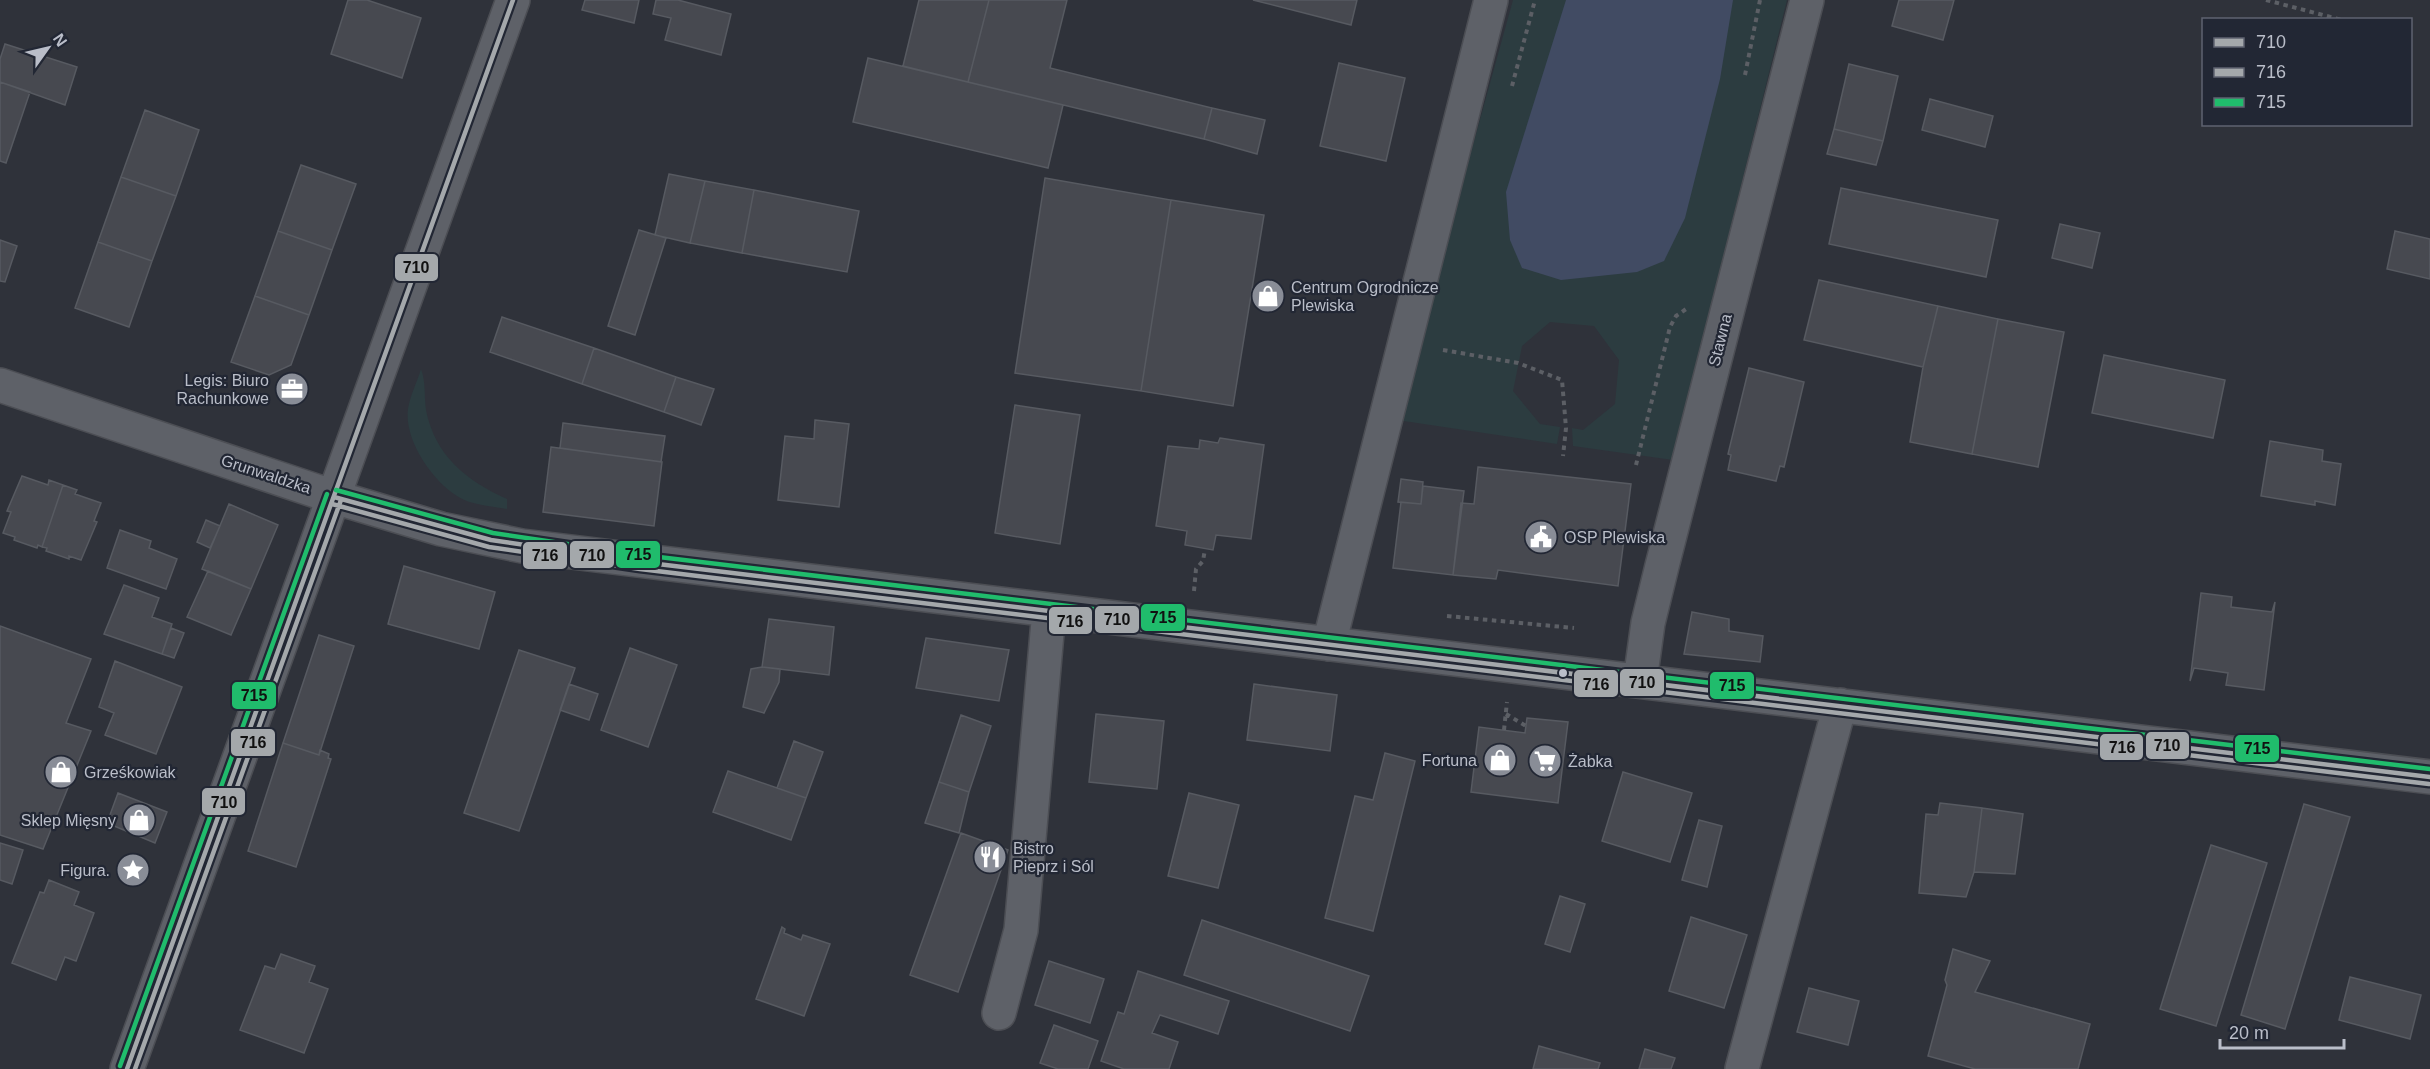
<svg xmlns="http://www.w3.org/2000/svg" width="2430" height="1069" viewBox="0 0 2430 1069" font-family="Helvetica,sans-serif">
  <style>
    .green { fill: #2c3c40 }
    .water { fill: #414b63 }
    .building { fill: #474950; stroke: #575a61; stroke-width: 1.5 }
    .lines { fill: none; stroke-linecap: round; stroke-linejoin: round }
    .minor-casing { stroke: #4c4e54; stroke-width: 36 }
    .path { stroke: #5c5f65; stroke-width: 4; stroke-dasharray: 4.5 4.5; stroke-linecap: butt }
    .minor { stroke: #5e6168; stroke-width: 33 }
    .bus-1-casing { stroke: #222734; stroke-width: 9 }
    .bus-2-casing { stroke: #222734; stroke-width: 9 }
    .bus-3-casing { stroke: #222734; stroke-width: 9 }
    .bus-1 { stroke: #a4a8ab; stroke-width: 4.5 }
    .bus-2 { stroke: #a4a8ab; stroke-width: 4.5 }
    .bus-3 { stroke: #20bc6c; stroke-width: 4.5 }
    .bus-dot { fill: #babec9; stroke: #222734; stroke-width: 2 }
    .labels { text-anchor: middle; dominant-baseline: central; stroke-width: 4.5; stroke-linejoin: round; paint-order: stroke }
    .poi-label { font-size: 16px; fill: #babec9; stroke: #222734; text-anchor: start }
    .street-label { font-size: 16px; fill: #babec9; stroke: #222734 }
    .line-badge { stroke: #222734; stroke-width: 2 }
    .pale-badge-label { font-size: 16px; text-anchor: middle; font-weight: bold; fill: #111 }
  </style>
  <rect width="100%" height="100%" fill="#2f323a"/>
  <path class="green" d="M 1513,0 L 1787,0 L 1673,460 L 1573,446 L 1572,428 L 1583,430 L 1615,404 L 1619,360 L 1594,326 L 1550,322 L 1522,346 L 1513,391 L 1540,424 L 1560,427 L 1557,444 L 1397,420 Z
    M 421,369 C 426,382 424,396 426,410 C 435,456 467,481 507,499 L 507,509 C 491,506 470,505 457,496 C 432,480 404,440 408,409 C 410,396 417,382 421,369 Z"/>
  <path class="water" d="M 1566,0 L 1733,0 L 1720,79 L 1685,218 L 1664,261 L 1637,272 L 1561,280 L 1522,268 L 1510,240 L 1506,192 Z"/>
  <path class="building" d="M 348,0 L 367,0 L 421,18 L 402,78 L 331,54 Z
    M 585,0 L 639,0 L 634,23 L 582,10 Z
    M 656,0 L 678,0 L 731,14 L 721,55 L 665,40 L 671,18 L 653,14 Z
    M 919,0 L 989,0 L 968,82 L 903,66 Z
    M 989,0 L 1067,0 L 1050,68 L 1212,108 L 1204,139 L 968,82 Z
    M 1253,0 L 1357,0 L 1351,25 Z
    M 1899,0 L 1954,0 L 1943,40 L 1892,26 Z
    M 5,44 L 77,67 L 65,105 L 0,82 L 0,59 Z
    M 868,58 L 1063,105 L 1048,168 L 853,122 Z
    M 1339,63 L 1405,78 L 1386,161 L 1320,146 Z
    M 1849,64 L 1898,76 L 1883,141 L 1834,129 Z
    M 0,82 L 30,92 L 6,163 L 0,161 Z
    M 1930,99 L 1993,116 L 1985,147 L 1922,130 Z
    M 1212,108 L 1265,120 L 1257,154 L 1204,139 Z
    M 145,110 L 199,130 L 176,196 L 121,177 Z
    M 1834,129 L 1883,141 L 1876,165 L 1827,154 Z
    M 301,165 L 356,184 L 332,250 L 278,231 Z
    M 669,174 L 705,181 L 690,243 L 655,235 Z
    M 121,177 L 176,196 L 152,261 L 98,242 Z
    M 1045,178 L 1171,200 L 1141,391 L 1015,373 Z
    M 705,181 L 754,190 L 742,253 L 690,243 Z
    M 1841,188 L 1998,220 L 1986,277 L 1829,244 Z
    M 754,190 L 859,211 L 847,272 L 742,253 Z
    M 1171,200 L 1264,215 L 1233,406 L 1141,391 Z
    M 2060,224 L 2100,233 L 2092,268 L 2052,258 Z
    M 639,230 L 666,238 L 635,335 L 608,326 Z
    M 278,231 L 332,250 L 309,315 L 255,296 Z
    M 2395,231 L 2430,239 L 2430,279 L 2387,269 Z
    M 0,240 L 17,246 L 5,282 L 0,281 Z
    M 98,242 L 152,261 L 129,327 L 75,308 Z
    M 1819,280 L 1938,306 L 1923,367 L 1804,340 Z
    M 255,296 L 309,315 L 291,365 L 269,375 L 231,362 Z
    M 1938,306 L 1998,319 L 1972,454 L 1910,442 L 1923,367 Z
    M 502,317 L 594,348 L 582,384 L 490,352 Z
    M 1998,319 L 2064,332 L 2038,467 L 1972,454 Z
    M 594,348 L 676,377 L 664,412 L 582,384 Z
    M 2104,355 L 2225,380 L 2213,438 L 2092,413 Z
    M 1749,368 L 1804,382 L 1784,467 L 1780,466 L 1776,481 L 1728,470 L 1731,455 L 1728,454 Z
    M 676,377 L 714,389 L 701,425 L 664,412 Z
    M 1015,405 L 1080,415 L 1060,544 L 995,533 Z
    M 815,420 L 849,424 L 839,507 L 778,500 L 785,436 L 814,439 Z
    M 563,423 L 665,436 L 661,462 L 560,448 Z
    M 1220,438 L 1264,445 L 1251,539 L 1216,535 L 1213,550 L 1185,545 L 1187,531 L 1156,526 L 1168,446 L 1199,449 L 1200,440 L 1218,443 Z
    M 2270,441 L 2323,450 L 2322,461 L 2341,464 L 2335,505 L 2315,501 L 2315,505 L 2261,496 Z
    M 551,447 L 662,462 L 654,526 L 543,512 Z
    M 1478,467 L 1631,484 L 1618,586 L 1498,570 L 1496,579 L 1453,575 L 1461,503 L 1474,504 Z
    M 22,476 L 48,485 L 49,480 L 63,485 L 42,547 L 38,545 L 37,548 L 14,540 L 15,537 L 3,533 L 11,512 L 7,511 Z
    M 1401,479 L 1423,482 L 1421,504 L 1398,502 Z
    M 63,485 L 77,490 L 75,494 L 101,503 L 94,521 L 97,522 L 81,560 L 69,556 L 69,559 L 46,551 L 47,548 L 42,547 Z
    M 1423,486 L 1464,491 L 1453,575 L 1393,568 L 1401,502 L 1421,504 Z
    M 229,504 L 278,525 L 251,589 L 202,569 Z
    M 206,520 L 220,526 L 210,548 L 197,542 Z
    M 120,530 L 151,541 L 149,548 L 177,559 L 166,589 L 107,568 Z
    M 404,566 L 495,592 L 479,649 L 388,624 Z
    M 208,571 L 251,589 L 231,635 L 187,617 Z
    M 124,585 L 159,598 L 152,617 L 172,624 L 162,654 L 104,634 Z
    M 2201,593 L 2232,597 L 2231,607 L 2272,612 L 2275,602 L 2264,690 L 2226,685 L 2228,673 L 2194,668 L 2190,681 Z
    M 1692,612 L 1729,619 L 1729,631 L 1763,636 L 1760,662 L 1684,654 Z
    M 769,619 L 834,627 L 829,675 L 762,667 Z
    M 0,626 L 91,659 L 66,723 L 91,731 L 43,849 L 0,835 Z
    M 171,628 L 184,633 L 174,658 L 162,654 Z
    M 319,635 L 354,646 L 319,755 L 283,743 Z
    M 926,638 L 1009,650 L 999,701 L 916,688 Z
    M 630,648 L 677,665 L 648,747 L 601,730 Z
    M 519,650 L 575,668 L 519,831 L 464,813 Z
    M 115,661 L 182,687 L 156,754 L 105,735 L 114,713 L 99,707 Z
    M 762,667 L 780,669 L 779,682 L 764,713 L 743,707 L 751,669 Z
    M 569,684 L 598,694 L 589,720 L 560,710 Z
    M 1254,684 L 1337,695 L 1330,751 L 1247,740 Z
    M 1096,714 L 1164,721 L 1157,789 L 1089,782 Z
    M 961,715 L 991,726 L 969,792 L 939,782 Z
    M 1527,718 L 1568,722 L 1558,803 L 1471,792 L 1479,727 L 1525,733 Z
    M 794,741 L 823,752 L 806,798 L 777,788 Z
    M 283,743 L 319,755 L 320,750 L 329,754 L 328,758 L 331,759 L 296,867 L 248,851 Z
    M 1385,753 L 1415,761 L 1373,931 L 1325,918 L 1355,796 L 1373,800 Z
    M 728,771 L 806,798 L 791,840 L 713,812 Z
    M 1623,772 L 1692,793 L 1670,862 L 1602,841 Z
    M 939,782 L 969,792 L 959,833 L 925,823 Z
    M 118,793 L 167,812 L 155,843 L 107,823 Z
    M 1189,793 L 1239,805 L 1218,888 L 1168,876 Z
    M 1940,803 L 1982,808 L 1974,872 L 1966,897 L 1919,893 L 1926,814 L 1938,815 Z
    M 2304,804 L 2350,817 L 2285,1029 L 2241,1015 Z
    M 1982,808 L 2023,814 L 2015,874 L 1974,872 Z
    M 1699,820 L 1722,826 L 1707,887 L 1682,880 Z
    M 961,833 L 1008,850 L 958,992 L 910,975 Z
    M 0,843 L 23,850 L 12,884 L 0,880 Z
    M 2211,845 L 2267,863 L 2216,1026 L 2160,1009 Z
    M 49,880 L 79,892 L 74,905 L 94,913 L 76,961 L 65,957 L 56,980 L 12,963 L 40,892 L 44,893 Z
    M 1560,896 L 1585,904 L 1570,952 L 1545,944 Z
    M 1691,917 L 1747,935 L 1724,1008 L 1669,991 Z
    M 1202,920 L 1369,976 L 1350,1031 L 1184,975 Z
    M 782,927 L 785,929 L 784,933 L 801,940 L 803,935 L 830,944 L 804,1016 L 756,999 Z
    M 1953,949 L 1990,961 L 1975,992 L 2090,1024 L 2078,1069 L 1975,1069 L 1928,1056 L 1947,985 L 1945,980 Z
    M 281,954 L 315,966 L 309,982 L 328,989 L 304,1053 L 240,1030 L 265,966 L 275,969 Z
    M 1049,961 L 1104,979 L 1090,1023 L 1035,1005 Z
    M 1138,971 L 1229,1001 L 1218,1034 L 1160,1015 L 1152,1033 L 1178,1042 L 1169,1069 L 1124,1069 L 1101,1061 L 1118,1012 L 1124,1014 Z
    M 2350,977 L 2421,995 L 2410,1039 L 2339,1020 Z
    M 1809,988 L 1859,1001 L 1848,1045 L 1797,1032 Z
    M 1054,1025 L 1098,1041 L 1088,1069 L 1058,1069 L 1040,1063 Z
    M 1539,1046 L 1600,1063 L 1598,1069 L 1533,1069 Z
    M 1645,1049 L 1675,1058 L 1671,1069 L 1639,1069 Z"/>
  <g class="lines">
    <g class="minor-casing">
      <path id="minor" d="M 0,385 L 334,497 L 441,529 L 522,546 L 2430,777
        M 1329,644 L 1491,0
        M 1640,681 L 1648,623 L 1662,566 L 1807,0
        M 999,1013 L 1021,930 L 1049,610
        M 127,1069 L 513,0
        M 1742,1069 L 1840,705"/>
    </g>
    <path class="path" d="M 2266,0 L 2342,20
      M 1745,75 L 1760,0
      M 1512,86 L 1535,0
      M 1443,350 L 1518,363 L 1562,380 L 1566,428 L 1563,456
      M 1636,465 L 1670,327 L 1676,316 L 1689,307
      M 1194,591 L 1196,569 L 1203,561 L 1205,549
      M 1447,616 L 1574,628
      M 1506,714 L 1526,726
      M 1504,730 L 1507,702"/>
    <use href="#minor" class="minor"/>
    <g class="bus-1-casing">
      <path id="bus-1" d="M 334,497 L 491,540 L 641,562 L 2430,777
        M 127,1069 L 513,0"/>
    </g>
    <g class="bus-2-casing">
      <path id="bus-2" d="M 332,504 L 489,547 L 640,569 L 2429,784
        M 135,1069 L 341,500"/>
    </g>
    <g class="bus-3-casing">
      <path id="bus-3" d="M 336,490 L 493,533 L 642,555 L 2430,769
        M 120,1066 L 327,494"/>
    </g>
    <use href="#bus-1" class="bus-1"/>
    <use href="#bus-2" class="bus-2"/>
    <use href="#bus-3" class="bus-3"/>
  </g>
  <defs>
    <g id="shop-disc" transform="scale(1.725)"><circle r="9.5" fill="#898d97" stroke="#222734"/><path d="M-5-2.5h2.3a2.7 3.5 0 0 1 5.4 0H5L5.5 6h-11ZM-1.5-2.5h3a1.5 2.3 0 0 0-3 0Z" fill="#fff"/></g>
    <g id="office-disc" transform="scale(1.725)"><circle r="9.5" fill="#898d97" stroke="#222734"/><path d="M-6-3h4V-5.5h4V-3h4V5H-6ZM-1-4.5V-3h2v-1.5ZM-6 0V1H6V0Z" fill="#fff"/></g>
    <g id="civic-disc" transform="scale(1.725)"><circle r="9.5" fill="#898d97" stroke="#222734"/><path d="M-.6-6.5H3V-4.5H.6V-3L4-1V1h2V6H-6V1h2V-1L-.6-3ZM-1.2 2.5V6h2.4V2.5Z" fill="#fff"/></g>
    <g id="supermarket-disc" transform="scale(1.725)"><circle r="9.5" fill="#898d97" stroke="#222734"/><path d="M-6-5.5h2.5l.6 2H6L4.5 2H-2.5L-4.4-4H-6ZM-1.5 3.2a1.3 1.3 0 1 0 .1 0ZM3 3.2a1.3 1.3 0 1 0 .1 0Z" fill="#fff"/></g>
    <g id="restaurant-disc" transform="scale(1.725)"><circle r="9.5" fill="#898d97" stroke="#222734"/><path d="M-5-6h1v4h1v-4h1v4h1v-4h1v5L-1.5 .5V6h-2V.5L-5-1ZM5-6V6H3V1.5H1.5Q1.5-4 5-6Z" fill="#fff"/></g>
    <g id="sight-disc" transform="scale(1.725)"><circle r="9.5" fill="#898d97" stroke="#222734"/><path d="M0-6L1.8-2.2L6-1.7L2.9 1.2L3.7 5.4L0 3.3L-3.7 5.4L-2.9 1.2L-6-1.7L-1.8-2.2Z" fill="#fff"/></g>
  </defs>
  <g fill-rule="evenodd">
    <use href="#shop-disc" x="1268" y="296"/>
    <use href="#office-disc" x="292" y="389"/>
    <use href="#civic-disc" x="1541" y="537"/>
    <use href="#shop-disc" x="1500" y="760"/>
    <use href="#supermarket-disc" x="1545" y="761"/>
    <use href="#shop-disc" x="61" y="772"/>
    <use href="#shop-disc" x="139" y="820"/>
    <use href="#restaurant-disc" x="990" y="857"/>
    <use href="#sight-disc" x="133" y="870"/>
  </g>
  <circle class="bus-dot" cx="1563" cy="673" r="5"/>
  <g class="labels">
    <g class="poi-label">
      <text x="1291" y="287">Centrum Ogrodnicze<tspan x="1291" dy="18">Plewiska</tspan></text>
      <text x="269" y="380" text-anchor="end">Legis: Biuro<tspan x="269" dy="18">Rachunkowe</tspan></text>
      <text x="1564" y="537">OSP Plewiska</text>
      <text x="1477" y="760" text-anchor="end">Fortuna</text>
      <text x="1568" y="761">Żabka</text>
      <text x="84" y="772">Grześkowiak</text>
      <text x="116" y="820" text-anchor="end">Sklep Mięsny</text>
      <text x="1013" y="848">Bistro<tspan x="1013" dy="18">Pieprz i Sól</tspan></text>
      <text x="110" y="870" text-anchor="end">Figura.</text>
    </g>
    <g class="street-label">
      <text transform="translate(1720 340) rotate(-76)">Stawna</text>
      <text transform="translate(266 474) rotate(18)">Grunwaldzka</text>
    </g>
  </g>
  <g class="line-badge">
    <rect x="394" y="253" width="45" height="29" rx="6" fill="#a4a8ab"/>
    <rect x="615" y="540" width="46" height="29" rx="6" fill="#20bc6c"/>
    <rect x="569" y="540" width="46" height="29" rx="6" fill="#a4a8ab"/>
    <rect x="522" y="541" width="46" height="29" rx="6" fill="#a4a8ab"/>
    <rect x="1140" y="603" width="46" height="29" rx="6" fill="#20bc6c"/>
    <rect x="1094" y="605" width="46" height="29" rx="6" fill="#a4a8ab"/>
    <rect x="1048" y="606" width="45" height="29" rx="6" fill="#a4a8ab"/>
    <rect x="1619" y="668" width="46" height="29" rx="6" fill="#a4a8ab"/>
    <rect x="1573" y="669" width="46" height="29" rx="6" fill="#a4a8ab"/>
    <rect x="1709" y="671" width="46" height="29" rx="6" fill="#20bc6c"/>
    <rect x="231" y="681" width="46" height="29" rx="6" fill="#20bc6c"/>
    <rect x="230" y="728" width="46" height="29" rx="6" fill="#a4a8ab"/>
    <rect x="2145" y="731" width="45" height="29" rx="6" fill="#a4a8ab"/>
    <rect x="2099" y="733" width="45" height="28" rx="6" fill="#a4a8ab"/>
    <rect x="2234" y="734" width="46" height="29" rx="6" fill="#20bc6c"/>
    <rect x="201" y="787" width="45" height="29" rx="6" fill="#a4a8ab"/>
  </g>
  <g class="pale-badge-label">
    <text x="416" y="273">710</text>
    <text x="638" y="560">715</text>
    <text x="592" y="561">710</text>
    <text x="545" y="561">716</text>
    <text x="1163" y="623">715</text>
    <text x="1117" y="625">710</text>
    <text x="1070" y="627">716</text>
    <text x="1642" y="688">710</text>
    <text x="1596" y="690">716</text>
    <text x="1732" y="691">715</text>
    <text x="254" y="701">715</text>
    <text x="253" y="748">716</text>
    <text x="2167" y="751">710</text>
    <text x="2122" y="753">716</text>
    <text x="2257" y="754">715</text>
    <text x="224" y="808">710</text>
  </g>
  <rect x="2202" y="18" width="210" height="108" fill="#222734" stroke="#5f6370" stroke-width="1.5"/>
  <rect x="2214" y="38" width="30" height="9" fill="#a4a8ab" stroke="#5f6370" stroke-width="1.5"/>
  <text x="2256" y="48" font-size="18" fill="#babec9">710</text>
  <rect x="2214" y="68" width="30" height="9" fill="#a4a8ab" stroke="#5f6370" stroke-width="1.5"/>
  <text x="2256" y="78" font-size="18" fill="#babec9">716</text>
  <rect x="2214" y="98" width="30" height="9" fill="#20bc6c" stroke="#5f6370" stroke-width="1.5"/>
  <text x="2256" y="108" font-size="18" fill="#babec9">715</text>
  <g transform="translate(48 48) rotate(56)" stroke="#222734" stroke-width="4.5" paint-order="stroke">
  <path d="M0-4.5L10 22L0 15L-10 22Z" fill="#babec9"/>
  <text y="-9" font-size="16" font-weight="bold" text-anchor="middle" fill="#babec9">N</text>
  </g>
  <path d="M2220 1039v9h124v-9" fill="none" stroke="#babec9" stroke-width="3"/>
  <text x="2229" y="1039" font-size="18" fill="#babec9" stroke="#222734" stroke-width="4.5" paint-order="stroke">20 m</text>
</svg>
